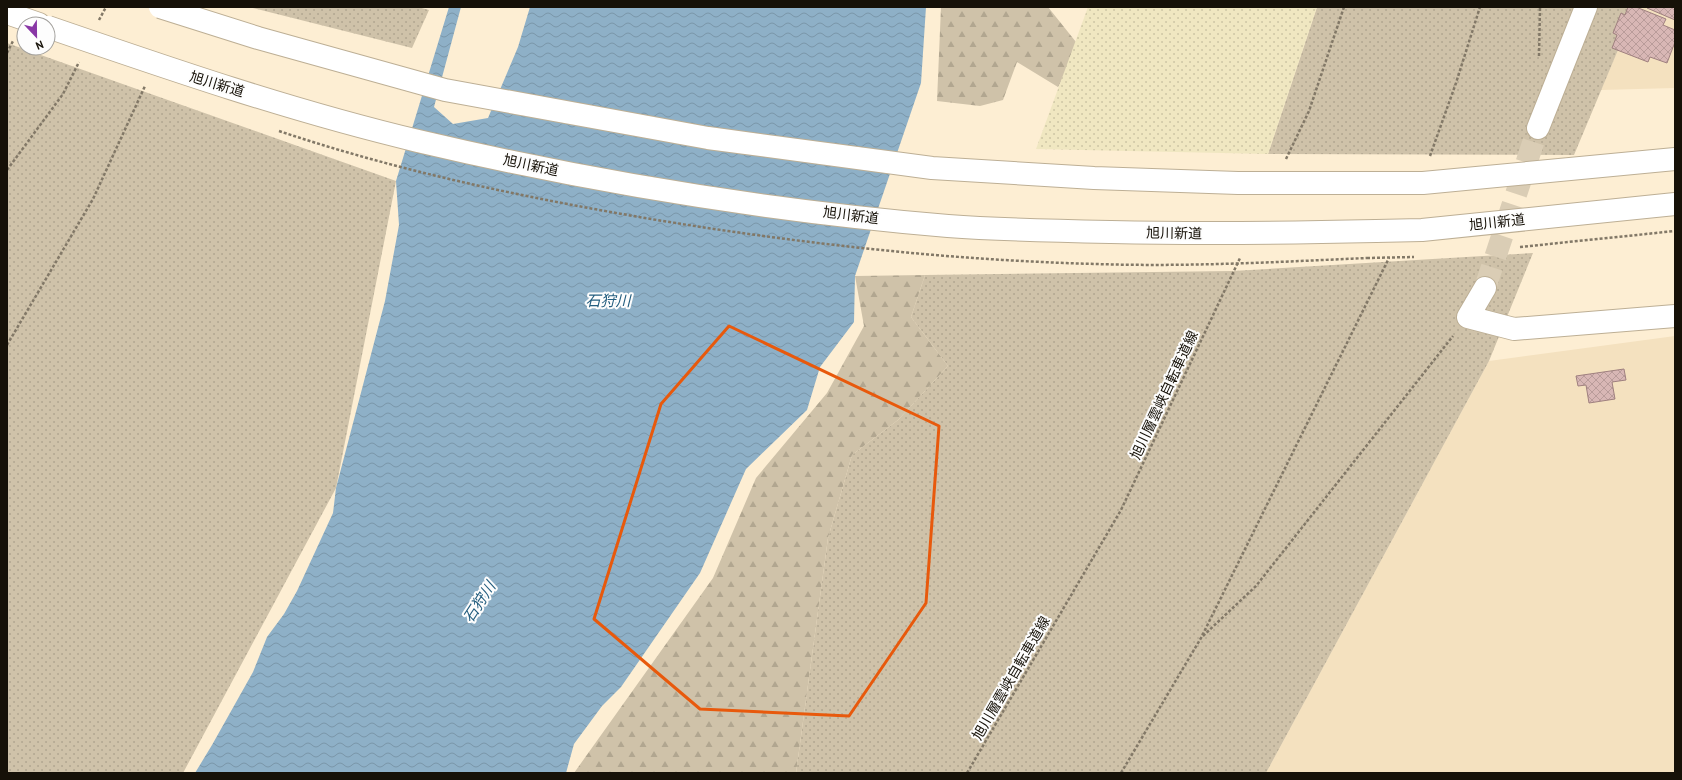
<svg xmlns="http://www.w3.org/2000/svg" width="1682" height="780" viewBox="0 0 1682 780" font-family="'PT Sans','Noto Sans JP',sans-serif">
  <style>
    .built { fill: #f4e1bf }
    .grass { fill: url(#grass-dots) }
    .forest { fill: url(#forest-firs) }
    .sand { fill: url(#sand-dots) }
    .water { fill: url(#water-waves) }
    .building { fill: url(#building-cross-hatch); stroke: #9f807f }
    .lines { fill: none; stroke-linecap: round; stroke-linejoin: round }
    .minor-tunnel { stroke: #dacdb5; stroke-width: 22; stroke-dasharray: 22 11; stroke-linecap: butt }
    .minor-casing { stroke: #bdaf95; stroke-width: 24 }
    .highway-casing { stroke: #bdaf95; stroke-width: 24 }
    .path { stroke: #827867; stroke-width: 2.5; stroke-dasharray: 3 2; stroke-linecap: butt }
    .minor { stroke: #fff; stroke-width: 22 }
    .highway { stroke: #fff; stroke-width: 22 }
    .highway-bridge-casing { stroke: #bdaf95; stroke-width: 24; stroke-linecap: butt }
    .path-bridge { stroke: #827867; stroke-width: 2.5; stroke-dasharray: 3 2; stroke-linecap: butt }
    .highway-bridge { stroke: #fff; stroke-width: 22 }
    .marked { fill: none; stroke: #e8590c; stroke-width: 3; stroke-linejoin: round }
    .labels { text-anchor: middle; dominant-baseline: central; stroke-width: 4; stroke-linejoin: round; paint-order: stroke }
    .street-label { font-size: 14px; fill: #161108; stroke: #fdfdfd }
    .water-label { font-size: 15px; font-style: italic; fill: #245e7f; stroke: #fdfdfd }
  </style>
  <defs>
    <pattern id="grass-dots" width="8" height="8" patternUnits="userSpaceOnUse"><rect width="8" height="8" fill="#cfc2a9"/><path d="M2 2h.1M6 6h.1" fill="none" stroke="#b1a690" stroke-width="1.8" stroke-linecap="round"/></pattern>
    <pattern id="forest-firs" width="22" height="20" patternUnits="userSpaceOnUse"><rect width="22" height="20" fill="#cfc2a9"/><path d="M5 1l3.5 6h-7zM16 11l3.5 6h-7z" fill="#b1a690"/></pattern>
    <pattern id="sand-dots" width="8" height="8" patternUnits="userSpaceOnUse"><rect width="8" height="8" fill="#f0e7c1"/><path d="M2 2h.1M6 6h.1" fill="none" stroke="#cdc5a4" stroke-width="1.8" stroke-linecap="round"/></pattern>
    <pattern id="water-waves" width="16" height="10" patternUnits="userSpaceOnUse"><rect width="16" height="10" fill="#8eb0c7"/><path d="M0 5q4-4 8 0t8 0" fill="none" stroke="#7a96a9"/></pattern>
    <pattern id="building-cross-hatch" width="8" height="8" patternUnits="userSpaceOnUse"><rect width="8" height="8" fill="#d8b7b5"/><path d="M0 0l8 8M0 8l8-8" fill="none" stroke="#b99c9a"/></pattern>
  </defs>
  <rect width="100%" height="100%" fill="#fdeed3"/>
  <path class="built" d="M 1636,7 L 1675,7 L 1675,88 L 1601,90 Z
    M 1675,336 L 1675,773 L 1266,773 L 1489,361 Z"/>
  <path class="grass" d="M 249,7 L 418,7 L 429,10 L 412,48 Z
    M 1317,7 L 1636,7 L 1574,155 L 1268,154 Z
    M 7,43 L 396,181 L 336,488 L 183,773 L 7,773 Z
    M 1533,253 L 1489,361 L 1266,773 L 796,773 L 828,538 L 852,455 L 898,420 L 948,366 L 911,317 L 925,275 L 1233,271 Z"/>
  <path class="forest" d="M 941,7 L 1048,7 L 1080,47 L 1058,87 L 1017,62 L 1003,100 L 980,106 L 937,101 Z
    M 925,275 L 911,317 L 948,366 L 898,420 L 852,455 L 828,538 L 796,773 L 574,773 L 713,578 L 756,478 L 827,393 L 864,326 L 855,276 Z"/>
  <path class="sand" d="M 1088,7 L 1317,7 L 1268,154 L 1036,149 Z"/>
  <path class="water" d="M 449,7 L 461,7 L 434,107 L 453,124 L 488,118 L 518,47 L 530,7 L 926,7 L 921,83 L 855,276 L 854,322 L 820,367 L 807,410 L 746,469 L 700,573 L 621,687 L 602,706 L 574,744 L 566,773 L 195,773 L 212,745 L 253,672 L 267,637 L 284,614 L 297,591 L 333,513 L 336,488 L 385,301 L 399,225 L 396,181 Z"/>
  <path class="building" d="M 1628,7 L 1636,7 L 1666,19 L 1663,25 L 1675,30 L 1675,42 L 1667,63 L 1650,57 L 1648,62 L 1612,48 L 1617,35 L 1613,33 L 1621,13 L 1625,15 Z
    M 1648,7 L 1675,7 L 1675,20 L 1647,8 Z
    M 1624,369 L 1626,380 L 1612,382 L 1615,399 L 1589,403 L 1586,385 L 1578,386 L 1576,376 Z"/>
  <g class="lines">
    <path class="minor-tunnel" d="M 1485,288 L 1538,128"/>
    <g class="minor-casing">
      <path id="minor" d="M 1538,128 L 1586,7
        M 1485,288 L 1468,317 L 1514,329 L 1675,316"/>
    </g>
    <g class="highway-casing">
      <path id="highway" d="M 7,13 L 39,24
        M 1392,183 L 1423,183 L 1675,159
        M 1376,231 L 1422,230 L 1675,204"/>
    </g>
    <path class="path" d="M 99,20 L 106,7
      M 7,53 L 13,41
      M 1539,56 L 1540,7
      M 1430,156 L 1456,83 L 1480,7
      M 1286,159 L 1309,111 L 1344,7
      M 7,170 L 63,94 L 79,62
      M 1520,247 L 1675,231
      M 1367,258 L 1414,257
      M 7,345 L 93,199 L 145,86
      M 1203,636 L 1256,586 L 1453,336
      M 967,773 L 1121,510 L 1240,258
      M 1121,773 L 1201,638 L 1389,258"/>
    <use href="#minor" class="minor"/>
    <use href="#highway" class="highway"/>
    <g class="highway-bridge-casing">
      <path id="highway-bridge" d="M 160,7 L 258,38 L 445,90 L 708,138 L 932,168 L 1094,178 L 1238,183 L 1392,183
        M 48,27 C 170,69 292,111 418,141 C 592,182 770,211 948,226 C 1002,230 1057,231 1111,232 C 1200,234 1288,233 1376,231"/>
    </g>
    <path class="path-bridge" d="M 279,131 C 398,171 522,197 645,218 C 795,243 945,260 1096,264 C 1187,267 1277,262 1367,258"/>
    <use href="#highway-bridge" class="highway-bridge"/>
  </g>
  <path class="marked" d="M 729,326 L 939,426 L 926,603 L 849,716 L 700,709 L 594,619 L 661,404 Z"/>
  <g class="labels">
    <g class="street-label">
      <text transform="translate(217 84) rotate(17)">旭川新道</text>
      <text transform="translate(531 165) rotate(12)">旭川新道</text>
      <text transform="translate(851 215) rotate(7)">旭川新道</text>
      <text transform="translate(1497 222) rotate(-6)">旭川新道</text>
      <text transform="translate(1174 233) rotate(1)">旭川新道</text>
      <text transform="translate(1164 395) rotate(-65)">旭川層雲峡自転車道線</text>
      <text transform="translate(1011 678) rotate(-60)">旭川層雲峡自転車道線</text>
    </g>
    <g class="water-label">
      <text x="608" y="300">石狩川</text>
      <text transform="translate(479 602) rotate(-57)">石狩川</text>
    </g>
  </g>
  <rect width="1682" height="780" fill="none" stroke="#161108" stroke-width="16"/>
  <g transform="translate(36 36) rotate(158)"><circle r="19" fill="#fdfdfd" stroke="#a19f9b"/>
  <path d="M0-3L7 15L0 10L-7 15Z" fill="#8937a6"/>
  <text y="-6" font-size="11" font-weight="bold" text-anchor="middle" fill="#161108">N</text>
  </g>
</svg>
